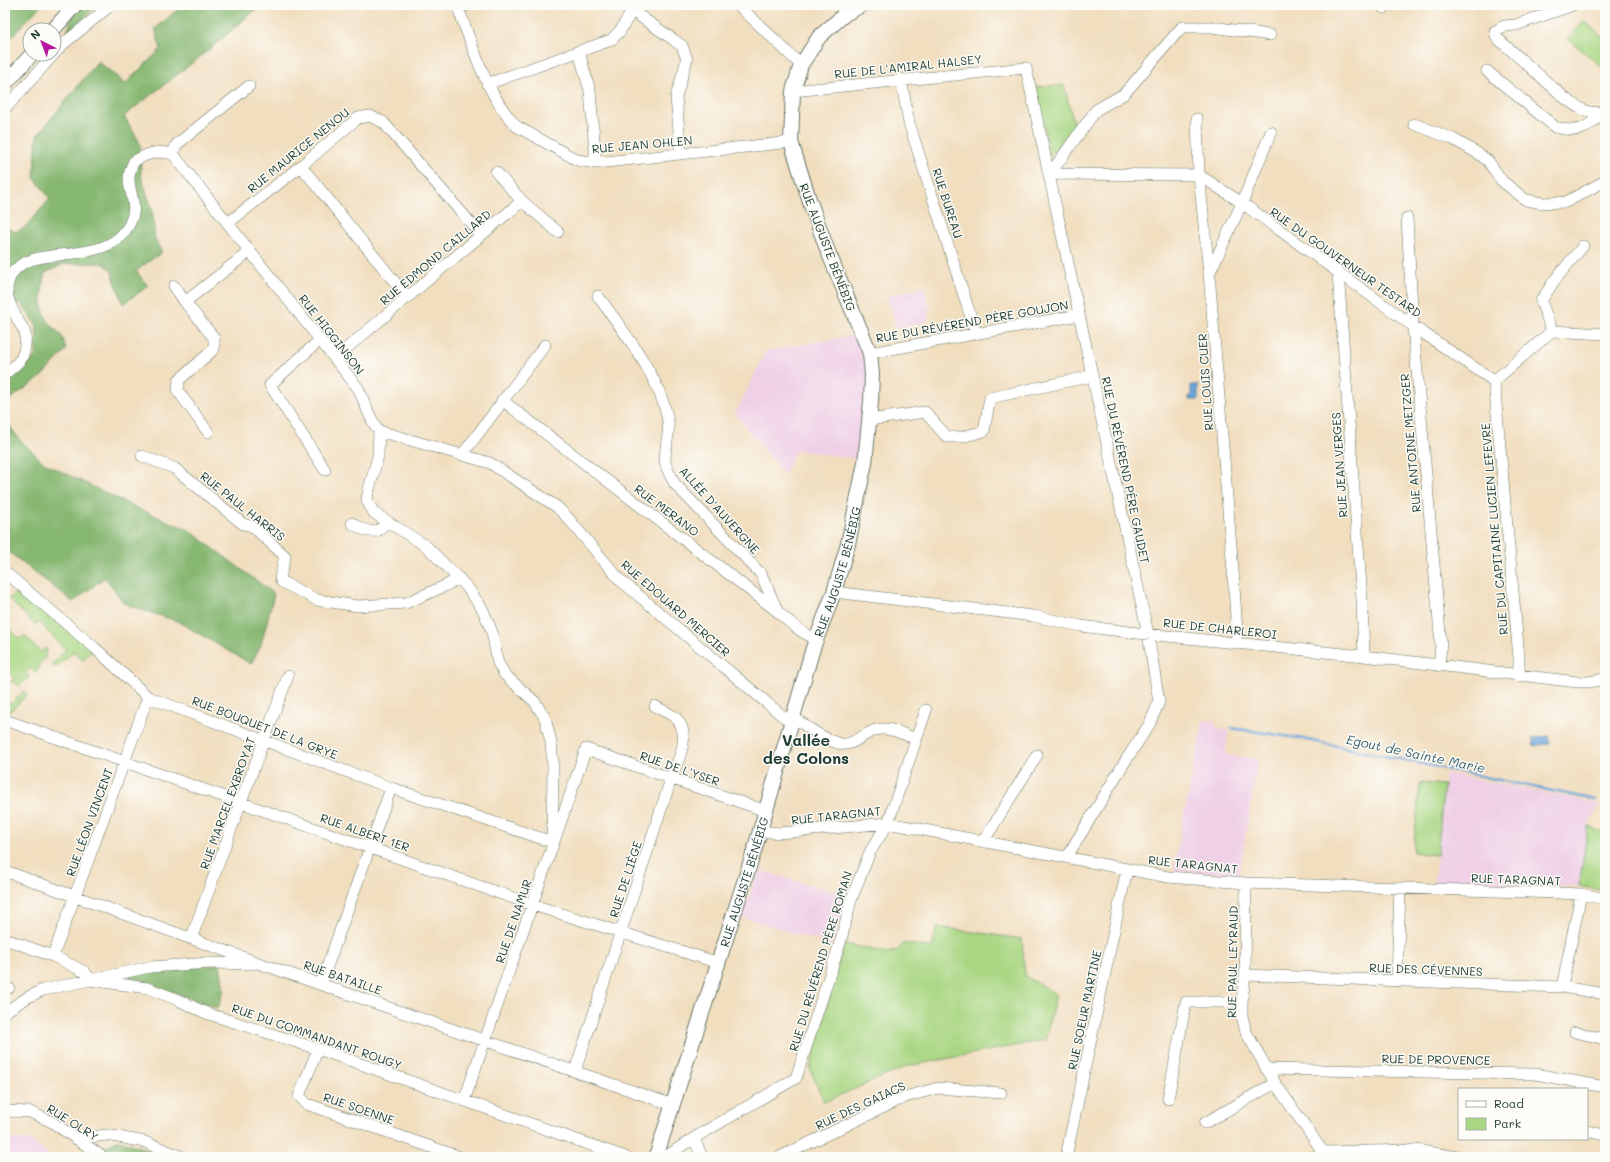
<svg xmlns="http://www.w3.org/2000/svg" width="1610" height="1162" viewBox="0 0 1610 1162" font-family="Mali,sans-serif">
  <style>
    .built { fill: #efd0e6 }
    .green { fill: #aad784; stroke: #648a5c }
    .forest { fill: #87b872; stroke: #537a53 }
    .water { fill: #6ba5db; stroke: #457188 }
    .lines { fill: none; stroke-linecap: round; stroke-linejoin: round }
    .stream { stroke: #6ba5db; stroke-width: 2.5 }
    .minor-casing { stroke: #687565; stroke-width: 12 }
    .major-casing { stroke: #687565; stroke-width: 16 }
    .minor { stroke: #fff; stroke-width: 11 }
    .major { stroke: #fff; stroke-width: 14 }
    .labels { text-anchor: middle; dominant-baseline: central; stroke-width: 3; stroke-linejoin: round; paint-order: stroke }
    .street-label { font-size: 12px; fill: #1f3d34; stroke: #fdfcf7 }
    .water-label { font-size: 13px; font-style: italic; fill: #3a616e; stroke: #fdfcf7 }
    .district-label { font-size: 16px; font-weight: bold; fill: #1f3d34; stroke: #fdfcf7 }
  </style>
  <rect width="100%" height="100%" fill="#fdfcf7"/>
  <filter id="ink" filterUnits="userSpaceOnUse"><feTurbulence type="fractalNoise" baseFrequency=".025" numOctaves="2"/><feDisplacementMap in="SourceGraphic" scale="8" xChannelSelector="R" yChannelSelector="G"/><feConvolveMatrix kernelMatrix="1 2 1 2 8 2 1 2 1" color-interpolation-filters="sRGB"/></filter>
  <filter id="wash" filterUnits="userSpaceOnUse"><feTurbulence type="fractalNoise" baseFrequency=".012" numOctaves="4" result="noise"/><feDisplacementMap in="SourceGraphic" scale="16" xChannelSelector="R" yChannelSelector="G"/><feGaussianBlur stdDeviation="0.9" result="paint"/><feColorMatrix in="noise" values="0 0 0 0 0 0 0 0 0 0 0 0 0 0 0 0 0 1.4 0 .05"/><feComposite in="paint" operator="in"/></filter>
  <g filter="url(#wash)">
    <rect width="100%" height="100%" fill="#f1debf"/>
    <path class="built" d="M 924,287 L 930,308 L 927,322 L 897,329 L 887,296 Z
      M 862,334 L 870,353 L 865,460 L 796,450 L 784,474 L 735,414 L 766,351 Z
      M 1203,720 L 1216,722 L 1216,728 L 1229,731 L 1225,755 L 1258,759 L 1239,875 L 1173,870 Z
      M 1445,773 L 1600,804 L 1588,826 L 1579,886 L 1434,882 Z
      M 758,870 L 847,895 L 832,945 L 742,917 Z
      M 5,1138 L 32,1141 L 51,1157 L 5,1157 Z"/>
    <path class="green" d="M 1584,21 L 1605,39 L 1605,69 L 1568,39 Z
      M 1064,85 L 1074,124 L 1050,156 L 1036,87 Z
      M 22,586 L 95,648 L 82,660 L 74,651 L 56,667 L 52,664 L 66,650 L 39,622 L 35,625 L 9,599 Z
      M 5,625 L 20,639 L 24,635 L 40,652 L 45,648 L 48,651 L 44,654 L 46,657 L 38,665 L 40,668 L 35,672 L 31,668 L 26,673 L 29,677 L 19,686 L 15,682 L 13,683 L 11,681 L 14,678 L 5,669 Z
      M 24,691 L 27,695 L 5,716 L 5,698 L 11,704 Z
      M 1420,783 L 1444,785 L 1437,855 L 1413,852 Z
      M 1588,826 L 1605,834 L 1605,891 L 1579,886 Z
      M 937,927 L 1022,939 L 1025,976 L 1056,994 L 1045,1040 L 908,1066 L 824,1102 L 810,1069 L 844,944 L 889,953 L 898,950 L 904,943 L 932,948 Z"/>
    <path class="forest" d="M 5,5 L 41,5 L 5,44 Z
      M 76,5 L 98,5 L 67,33 Z
      M 183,5 L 261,5 L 205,53 L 124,116 L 140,143 L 141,176 L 152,209 L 155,239 L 162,252 L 136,271 L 148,286 L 123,304 L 111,270 L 103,263 L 64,264 L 45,273 C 41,293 38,311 53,327 C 63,337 63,336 66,350 L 41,377 L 10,399 L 5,405 L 5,382 L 14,377 L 29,364 L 36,355 L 37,326 L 21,303 L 5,307 L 5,226 L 15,232 L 24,228 L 50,199 L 34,177 L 37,136 L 98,61 L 125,84 L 161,49 L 155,29 Z
      M 5,420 L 20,440 L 44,463 L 134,507 L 189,530 L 274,594 L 261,645 L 251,664 L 177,621 L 145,611 L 124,603 L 105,577 L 73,602 L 5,549 Z
      M 220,964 L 224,990 L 218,1008 L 125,975 Z
      M 119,1140 L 169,1157 L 120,1157 L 105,1147 Z"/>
    <path class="water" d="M 1191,385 L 1198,385 L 1198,400 L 1189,400 L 1189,397 L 1191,396 Z
      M 1549,736 L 1550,743 L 1534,746 L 1533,738 Z"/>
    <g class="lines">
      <path class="stream" d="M 1231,728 L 1298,738 L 1596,800"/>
    </g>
  </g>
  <g filter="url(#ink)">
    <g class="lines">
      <g class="minor-casing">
        <path id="minor" d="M 467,5 L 458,8 C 474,49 486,94 516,126 L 577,160 L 596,163 L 791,142
          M 624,5 L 674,40 L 682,46 L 687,59 L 676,97 L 681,154
          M 738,5 L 801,65
          M 840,5 L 845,14
          M 1381,5 L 1384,8
          M 1573,5 L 1516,25 L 1504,26 L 1495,31 L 1497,38 L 1566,99 C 1579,108 1588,116 1605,111
          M 579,52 L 590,91 L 596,163
          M 1487,71 L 1555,127 C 1581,134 1585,129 1604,112
          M 901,79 L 909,123 L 976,333
          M 487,84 L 611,40 L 620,31 L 632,11
          M 793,91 L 1026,68 L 1148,634 L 1159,702 L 1149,725 L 1126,760 L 1071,850 L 1068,858
          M 5,109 L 62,45 L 111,5
          M 1197,119 L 1199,175 L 1209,273 L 1233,571 L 1237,633 L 1236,643
          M 1414,124 L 1453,139 L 1479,154 L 1488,161 L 1502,181 L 1526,200 L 1542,203 L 1566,202 L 1605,181
          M 173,154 L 176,145 L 249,86
          M 301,166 L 407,297
          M 1050,174 L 1199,175 L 1242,203 L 1413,326 L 1494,381 L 1552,331 L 1605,334
          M 1050,174 L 1096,110 L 1124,94 L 1182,27 L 1212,27 L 1270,35
          M 522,201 L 558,232
          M 1407,218 L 1413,326 L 1441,645 L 1439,666
          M 228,223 L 301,166 L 358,118 L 370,116 L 383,122 L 481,235
          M 1210,272 L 1242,203 L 1271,132
          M 1338,272 L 1362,600 L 1364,656
          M 174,286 L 185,302
          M 598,296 C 623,331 662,379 668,422 C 670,434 665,446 665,459 C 665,468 671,476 675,484 L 761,574 L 777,610
          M 1552,331 L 1541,301 L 1554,281 L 1583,246
          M 320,340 L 270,385 L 325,470
          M 870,353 L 1079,315
          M 335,358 L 522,201 L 496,172
          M 5,374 C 10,370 16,365 21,359 C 22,357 23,354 24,351 C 25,346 26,339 25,333 C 24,329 21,326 19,322 C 11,307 1,291 12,274 C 32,240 113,272 132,218 C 137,204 129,192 129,179 C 129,173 131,167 134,161 C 149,153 156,150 173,154 L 358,388 C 365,402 369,419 379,431 L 378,456 L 368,493 L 367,501 L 374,513 L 426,546 L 467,587 L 483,610 L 492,632 L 498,663 L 505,675 L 535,702 L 545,718 L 551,742 L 553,766 L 552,842
          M 1494,381 L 1519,658 L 1519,676
          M 502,400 L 777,611 C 788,621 802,635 817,638
          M 869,420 L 925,412 L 947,437 L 962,437 L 984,431 L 990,398 L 1092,376
          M 379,431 L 490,463 L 557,507 L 567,517 L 620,580 L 791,723
          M 208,432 L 178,391 L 179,380 L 214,349 L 214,338 L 185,302 L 250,251
          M 462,455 L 545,345
          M 142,456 L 174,468 L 243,524 L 252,526 L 285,556 L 280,578 L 282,582 L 317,600 L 358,606 L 406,603 L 447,585 L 459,578
          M 352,523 C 358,528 373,535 380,529 C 383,527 384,523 386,521
          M 5,572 L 95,648 L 148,697 L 391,788 L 552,842
          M 834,592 L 1033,616 L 1081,626 L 1137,633 L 1364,656 L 1577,682 L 1589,682 L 1605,679
          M 793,717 C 807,727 824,740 841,744 C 853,747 866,730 881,729 C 892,728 906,735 916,739
          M 5,720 L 533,905 L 719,963
          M 759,831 L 780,833 L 888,823 L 1168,877 L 1246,883 L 1558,893 L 1581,894 L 1605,899
          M 983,842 L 1037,755
          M 5,871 L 264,965 L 673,1105
          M 1246,883 L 1245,975 L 1242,1002 L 1242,1016 L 1246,1032 L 1275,1083 L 1323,1152 L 1314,1157
          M 5,939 L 53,956 L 85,972 L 90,980
          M 191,939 L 241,802 L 288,676
          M 53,956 L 148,697
          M 1245,975 L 1562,987 L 1605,994
          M 90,980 L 147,988 L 176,999 L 206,1013 L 318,1049 L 625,1157
          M 1397,981 L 1400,888
          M 321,984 L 391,788
          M 5,987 L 9,988
          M 1562,987 L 1581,894
          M 5,1012 L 28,997 L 43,990 L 150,967 L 210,963 L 254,964
          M 1575,1032 L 1605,1039
          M 318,1049 L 299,1096 L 307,1104 L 460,1157
          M 1266,1069 L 1535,1074 L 1605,1087
          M 575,1071 L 671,779 C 677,762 692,737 677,719 C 672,714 661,710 655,706
          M 1168,1099 L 1186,1002 L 1242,1002
          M 464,1101 L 586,749 L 766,811
          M 5,1111 L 30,1112 L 52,1122 L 103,1157
          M 1205,1123 L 1275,1083
          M 1587,1131 L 1605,1135
          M 694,1138 L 702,1157
          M 76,1139 L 107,1135 L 145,1142 L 183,1157
          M 1323,1152 L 1416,1150 L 1457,1157
          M 665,1157 L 694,1138 L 796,1078 L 841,940 L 851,900 L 870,852 L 888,823 L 926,710
          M 780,1157 L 905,1097 L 938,1088 L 1001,1093
          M 1066,1157 L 1127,869"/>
      </g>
      <g class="major-casing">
        <g id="major">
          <path d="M 53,30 L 75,5"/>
          <path d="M 5,84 L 32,54"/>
          <path id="s1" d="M 656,1157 L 755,848 L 813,648 L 834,592 L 848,544 L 865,463 L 871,401 L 872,374 L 870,353 L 827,249 L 810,202 L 791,142 L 793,91 L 801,65 L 819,37 L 845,14 L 862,5"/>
        </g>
      </g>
      <use href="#minor" class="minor"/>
      <use href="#major" class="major"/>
    </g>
  </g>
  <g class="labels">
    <g class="street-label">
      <text transform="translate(908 66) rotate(-6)">RUE DE L'AMIRAL HALSEY</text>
      <text transform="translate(642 144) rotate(-5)">RUE JEAN OHLEN</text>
      <text transform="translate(298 150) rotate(-39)">RUE MAURICE NENOU</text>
      <text transform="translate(948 203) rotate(72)">RUE BUREAU</text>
      <text transform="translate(828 247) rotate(69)">RUE AUGUSTE BÉNÉBIG</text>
      <text transform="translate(435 257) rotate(-40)">RUE EDMOND CAILLARD</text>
      <text transform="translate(1346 262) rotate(35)">RUE DU GOUVERNEUR TESTARD</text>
      <text transform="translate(972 321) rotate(-10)">RUE DU RÉVÉREND PÈRE GOUJON</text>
      <text transform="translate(332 334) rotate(52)">RUE HIGGINSON</text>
      <text transform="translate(1205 382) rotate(-94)">RUE LOUIS CUER</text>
      <text transform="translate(1410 443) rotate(-95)">RUE ANTOINE METZGER</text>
      <text transform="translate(1339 465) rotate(-94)">RUE JEAN VERGES</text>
      <text transform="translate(1126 470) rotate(78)">RUE DU RÉVÉREND PÈRE GAUDET</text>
      <text transform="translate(243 506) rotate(38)">RUE PAUL HARRIS</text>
      <text transform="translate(667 510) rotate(37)">RUE MERANO</text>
      <text transform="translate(720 510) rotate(48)">ALLÉE D'AUVERGNE</text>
      <text transform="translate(1494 529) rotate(-95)">RUE DU CAPITAINE LUCIEN LEFEVRE</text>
      <text stroke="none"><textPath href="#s1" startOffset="613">RUE AUGUSTE BÉNÉBIG</textPath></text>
      <text transform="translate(676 608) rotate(41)">RUE EDOUARD MERCIER</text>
      <text transform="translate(1220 628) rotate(6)">RUE DE CHARLEROI</text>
      <text transform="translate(265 727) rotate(21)">RUE BOUQUET DE LA GRYE</text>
      <text transform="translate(680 768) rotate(19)">RUE DE L'YSER</text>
      <text transform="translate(227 803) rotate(-70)">RUE MARCEL EXBROYAT</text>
      <text transform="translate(836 815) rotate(-6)">RUE TARAGNAT</text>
      <text transform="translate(89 822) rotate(-70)">RUE LÉON VINCENT</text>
      <text transform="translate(365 832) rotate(19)">RUE ALBERT 1ER</text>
      <text transform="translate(1193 864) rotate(6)">RUE TARAGNAT</text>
      <text transform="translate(625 879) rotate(-72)">RUE DE LIÈGE</text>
      <text transform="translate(1516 879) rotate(2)">RUE TARAGNAT</text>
      <text stroke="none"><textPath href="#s1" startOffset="289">RUE AUGUSTE BÉNÉBIG</textPath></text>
      <text transform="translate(513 921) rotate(-71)">RUE DE NAMUR</text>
      <text transform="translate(820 961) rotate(-73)">RUE DU RÉVÉREND PÈRE ROMAN</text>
      <text transform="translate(1232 962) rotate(-89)">RUE PAUL LEYRAUD</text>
      <text transform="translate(1426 969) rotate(2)">RUE DES CÉVENNES</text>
      <text transform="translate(343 977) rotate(19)">RUE BATAILLE</text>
      <text transform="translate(1084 1010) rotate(-78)">RUE SOEUR MARTINE</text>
      <text transform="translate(317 1036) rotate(19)">RUE DU COMMANDANT ROUGY</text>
      <text transform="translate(1436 1059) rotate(1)">RUE DE PROVENCE</text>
      <text transform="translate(860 1105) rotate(-25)">RUE DES GAIACS</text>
      <text transform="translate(359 1108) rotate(19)">RUE SOENNE</text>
      <text transform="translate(73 1122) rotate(32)">RUE OLRY</text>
    </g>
    <g class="water-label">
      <text transform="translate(1416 753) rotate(12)">Egout de Sainte Marie</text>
    </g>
    <g class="district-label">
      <text x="806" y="739">Vallée<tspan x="806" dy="18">des Colons</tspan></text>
    </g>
  </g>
  <rect width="1610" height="1162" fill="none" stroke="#fdfcf7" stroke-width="20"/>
  <rect x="1458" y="1088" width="130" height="52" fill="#fdfcf7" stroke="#a4b0a9"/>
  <rect x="1466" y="1101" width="20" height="6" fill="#ffffff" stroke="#a4b0a9"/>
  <text x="1494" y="1108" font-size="12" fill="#1f3d34">Road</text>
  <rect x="1466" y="1118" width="20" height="12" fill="#aad784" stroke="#a4b0a9"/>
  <text x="1494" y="1128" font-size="12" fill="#1f3d34">Park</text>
  <g transform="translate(42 42) rotate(318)"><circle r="19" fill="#fdfcf7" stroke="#a4b0a9"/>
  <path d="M0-3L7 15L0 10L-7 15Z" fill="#b5179e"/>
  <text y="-6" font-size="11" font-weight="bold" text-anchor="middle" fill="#1f3d34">N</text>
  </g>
</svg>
